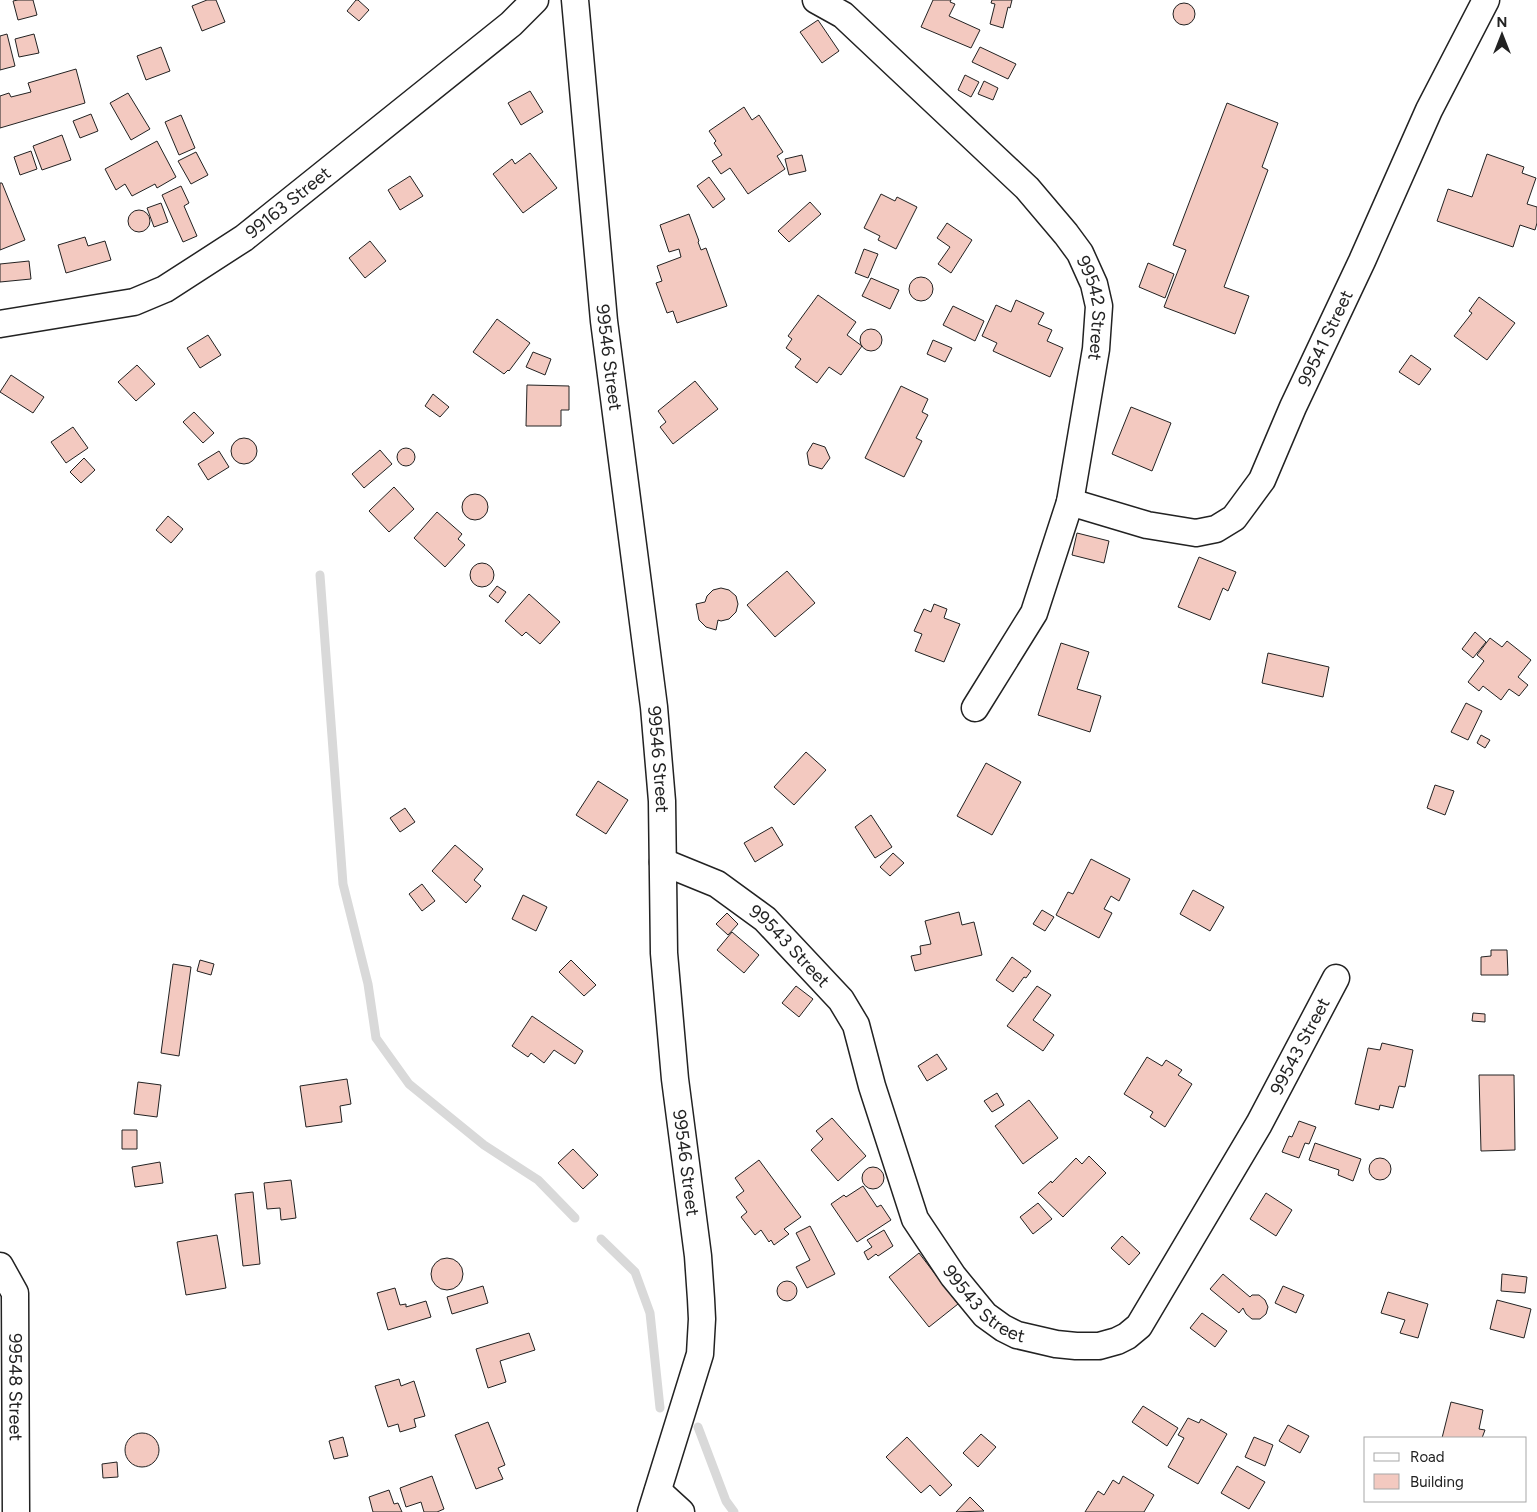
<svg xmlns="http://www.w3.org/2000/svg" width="1537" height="1512" viewBox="0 0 1537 1512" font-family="Figtree,sans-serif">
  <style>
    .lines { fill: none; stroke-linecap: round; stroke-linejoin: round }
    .stream { stroke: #d9d9d9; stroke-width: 9 }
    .building { fill: #f3c9c0; stroke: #222 }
    .street-casing { stroke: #222; stroke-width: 29 }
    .street { stroke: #fff; stroke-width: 26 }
    .labels { text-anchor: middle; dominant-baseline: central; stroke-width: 4; stroke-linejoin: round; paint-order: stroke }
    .street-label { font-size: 18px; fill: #222; stroke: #fff }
  </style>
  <rect width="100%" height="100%" fill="#fff"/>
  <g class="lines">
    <path class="stream" d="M 320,575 L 343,884 L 368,984 L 376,1038 L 409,1084 L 484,1145 L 538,1180 L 575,1218
      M 601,1239 L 635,1272 L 650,1313 L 660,1408
      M 698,1427 L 726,1501 L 734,1512"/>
  </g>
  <path class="building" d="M 18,0 L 33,0 L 37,15 L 18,20 L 13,1 Z
    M 207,0 L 216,0 L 225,22 L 202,31 L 192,6 Z
    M 356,0 L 358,0 L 369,10 L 359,21 L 347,11 Z
    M 933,0 L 951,0 L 950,2 L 955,4 L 949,16 L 980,30 L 971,48 L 921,27 Z
    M 992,0 L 1012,0 L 1010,8 L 1008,7 L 1003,28 L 990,24 L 995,4 L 991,3 Z
    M1173 14a11 11 0 1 1 22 0a11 11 0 1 1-22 0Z
    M 818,20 L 839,51 L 822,63 L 800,32 Z
    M 7,34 L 15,66 L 0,70 L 0,36 Z
    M 34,34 L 39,53 L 19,57 L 15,39 Z
    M 161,47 L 170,71 L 146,80 L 137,56 Z
    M 980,47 L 1016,64 L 1008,79 L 972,62 Z
    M 76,69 L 85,103 L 0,128 L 0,96 L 9,93 L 11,97 L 31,92 L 28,83 Z
    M 965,75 L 979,82 L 971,97 L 958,90 Z
    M 984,81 L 998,88 L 993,100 L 978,94 Z
    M 530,91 L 543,112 L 521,125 L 508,103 Z
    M 128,93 L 150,129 L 131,140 L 110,103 Z
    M 1227,103 L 1278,123 L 1262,167 L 1268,170 L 1224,287 L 1249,296 L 1235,334 L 1164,307 L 1186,250 L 1173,245 Z
    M 744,107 L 752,120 L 759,115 L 783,152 L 777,156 L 785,169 L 748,194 L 730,168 L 721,174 L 712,161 L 722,155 L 714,143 L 716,141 L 709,131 Z
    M 91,114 L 98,131 L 80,138 L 73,121 Z
    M 181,115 L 195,148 L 179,155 L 165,122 Z
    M 62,135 L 71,160 L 42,170 L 33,146 Z
    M 157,141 L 176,177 L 157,188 L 155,184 L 132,196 L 125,184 L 116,190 L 105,169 Z
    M 31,151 L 37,169 L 20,175 L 14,157 Z
    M 196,152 L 208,175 L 191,184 L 178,161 Z
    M 530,153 L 557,188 L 523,213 L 493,174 L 512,159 L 515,164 Z
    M 1487,154 L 1524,167 L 1522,173 L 1536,178 L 1527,204 L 1537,207 L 1537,223 L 1535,230 L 1520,225 L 1513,247 L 1437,221 L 1448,189 L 1472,197 Z
    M 802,155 L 806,171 L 789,175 L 785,159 Z
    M 410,176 L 423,196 L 400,210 L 388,190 Z
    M 709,177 L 725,199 L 713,208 L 697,186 Z
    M 0,183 L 2,183 L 25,240 L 0,250 Z
    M 181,186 L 189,203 L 184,206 L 197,236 L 183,242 L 162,195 Z
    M 881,194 L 895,201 L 897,197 L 917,207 L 896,249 L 878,240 L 880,236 L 864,228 Z
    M 810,202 L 821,214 L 789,242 L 778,231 Z
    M 161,203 L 168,222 L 154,227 L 147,208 Z
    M128 221a11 11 0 1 1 22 0a11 11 0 1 1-22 0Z
    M 689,214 L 699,241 L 698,242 L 701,250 L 706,248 L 727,306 L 677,323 L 673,311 L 667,313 L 656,283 L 662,281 L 657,266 L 681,257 L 679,249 L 669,252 L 660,225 Z
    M 947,223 L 972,240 L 951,273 L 938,264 L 950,247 L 937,238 Z
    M 85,237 L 88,246 L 105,241 L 111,260 L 66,273 L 58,245 Z
    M 370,241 L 386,261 L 365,278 L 349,258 Z
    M 864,249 L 878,254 L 868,278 L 855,273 Z
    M 29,261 L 31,279 L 0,282 L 0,264 Z
    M 1148,263 L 1174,274 L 1165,298 L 1139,287 Z
    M909 289a12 12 0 1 1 24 0a12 12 0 1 1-24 0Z
    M 871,278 L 899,290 L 890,309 L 862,296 Z
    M 818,295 L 856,322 L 847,335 L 862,346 L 841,375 L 829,367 L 817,383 L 795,367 L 801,359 L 786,348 L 792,339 L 788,336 Z
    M 1479,297 L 1515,323 L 1487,360 L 1454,336 L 1472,313 L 1469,311 Z
    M 1016,300 L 1044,313 L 1038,324 L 1052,330 L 1047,341 L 1063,348 L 1050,377 L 993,351 L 997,343 L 982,336 L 996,305 L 1011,312 Z
    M 953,306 L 984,321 L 975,341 L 943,325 Z
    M 497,319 L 530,343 L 509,371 L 508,370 L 504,374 L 473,352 Z
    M860 340a11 11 0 1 1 22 0a11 11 0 1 1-22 0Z
    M 208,335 L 221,355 L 200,368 L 187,348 Z
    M 933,340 L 952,348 L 945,362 L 927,354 Z
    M 533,352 L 551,359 L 545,375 L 526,367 Z
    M 1411,355 L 1431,369 L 1419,385 L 1399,372 Z
    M 137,365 L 155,384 L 136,401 L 118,382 Z
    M 11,375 L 44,397 L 33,413 L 0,392 Z
    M 695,381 L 718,409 L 673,444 L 660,427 L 666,422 L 658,411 Z
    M 527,385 L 569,386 L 569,410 L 561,410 L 561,426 L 526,426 Z
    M 901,386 L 928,399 L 922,412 L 928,415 L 916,438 L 922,441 L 904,477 L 865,458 Z
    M 433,394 L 449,407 L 440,417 L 425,406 Z
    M 1131,407 L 1171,423 L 1152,471 L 1112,454 Z
    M 194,412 L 214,433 L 203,443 L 183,422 Z
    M 73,427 L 88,448 L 66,463 L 51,442 Z
    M231 451a13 13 0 1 1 26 0a13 13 0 1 1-26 0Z
    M 813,443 L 825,447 L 830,458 L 822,469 L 809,465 L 807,453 Z
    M397 457a9 9 0 1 1 18 0a9 9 0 1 1-18 0Z
    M 380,450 L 392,464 L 364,488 L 352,474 Z
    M 219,451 L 229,467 L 208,480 L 198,464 Z
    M 84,458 L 95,470 L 81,483 L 70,472 Z
    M 394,487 L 414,509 L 389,532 L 369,511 Z
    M462 507a13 13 0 1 1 26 0a13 13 0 1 1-26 0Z
    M 437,512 L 462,534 L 458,539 L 465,545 L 445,567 L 414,538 Z
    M 168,516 L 183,529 L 171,543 L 156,530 Z
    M 1077,533 L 1109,541 L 1104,563 L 1072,555 Z
    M 1199,557 L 1236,572 L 1228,591 L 1223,588 L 1210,620 L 1178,607 Z
    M470 575a12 12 0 1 1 24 0a12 12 0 1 1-24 0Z
    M 787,571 L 815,603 L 775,637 L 747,605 Z
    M 497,586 L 506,592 L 498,603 L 489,596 Z
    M 721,588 L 729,590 L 736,596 L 738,604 L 736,612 L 729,619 L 721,621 L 718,620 L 716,630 L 706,627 L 699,620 L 696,604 L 705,602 L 707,596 L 713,590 Z
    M 529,594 L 560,622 L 540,644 L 526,632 L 522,636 L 505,621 Z
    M 934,604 L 947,609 L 944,618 L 960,624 L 944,662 L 915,651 L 922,634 L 914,631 L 924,609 L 931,612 Z
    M 1475,632 L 1486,642 L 1473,658 L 1462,649 Z
    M 1490,638 L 1502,647 L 1507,641 L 1531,660 L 1518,677 L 1528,685 L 1519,696 L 1509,689 L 1501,700 L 1483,686 L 1479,691 L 1468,682 L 1484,661 L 1477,655 Z
    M 1061,643 L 1089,652 L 1077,689 L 1101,696 L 1090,732 L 1038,715 Z
    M 1268,653 L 1329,667 L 1323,697 L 1262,683 Z
    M 1466,703 L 1482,711 L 1468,740 L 1451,732 Z
    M 1481,735 L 1490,740 L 1485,748 L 1477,743 Z
    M 806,752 L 826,770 L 794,805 L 774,787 Z
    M 986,763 L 1021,782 L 992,835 L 957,816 Z
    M 598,781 L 628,800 L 606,834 L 576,815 Z
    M 1435,785 L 1454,791 L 1445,815 L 1427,808 Z
    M 405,808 L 415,822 L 400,832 L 390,818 Z
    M 871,815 L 892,847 L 875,858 L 855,827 Z
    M 772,827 L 783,845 L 755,862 L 744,843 Z
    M 455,845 L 483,869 L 474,880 L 481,886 L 466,903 L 432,871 Z
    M 893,853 L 904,863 L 890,876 L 880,867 Z
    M 1091,859 L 1130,879 L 1119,901 L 1111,896 L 1104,909 L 1112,913 L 1099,938 L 1056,915 L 1068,892 L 1073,894 Z
    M 422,884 L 435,901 L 422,911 L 409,894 Z
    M 1193,890 L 1224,907 L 1210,931 L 1180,914 Z
    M 523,895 L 547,907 L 536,931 L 512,919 Z
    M 1042,910 L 1054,917 L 1045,931 L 1033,924 Z
    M 959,912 L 962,925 L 974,922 L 982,955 L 915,971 L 911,956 L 921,954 L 920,946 L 931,944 L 925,921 Z
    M 727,913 L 738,924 L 728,935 L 716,924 Z
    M 732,932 L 759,955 L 744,973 L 717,950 Z
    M 1491,950 L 1507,950 L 1508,975 L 1481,975 L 1481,957 L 1491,956 Z
    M 1012,957 L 1031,971 L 1026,978 L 1024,977 L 1013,992 L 996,980 Z
    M 200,960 L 214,964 L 211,975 L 197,971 Z
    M 571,960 L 596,985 L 584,996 L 559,972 Z
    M 173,964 L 191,967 L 179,1056 L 161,1053 Z
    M 796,986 L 813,999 L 799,1017 L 782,1003 Z
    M 1037,986 L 1051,995 L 1033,1020 L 1054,1035 L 1043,1051 L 1007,1026 Z
    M 1473,1013 L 1485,1014 L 1485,1022 L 1472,1021 Z
    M 532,1016 L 583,1051 L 575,1064 L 554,1050 L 544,1063 L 531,1053 L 528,1057 L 512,1046 Z
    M 1382,1043 L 1413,1050 L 1405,1087 L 1399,1086 L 1393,1108 L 1380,1105 L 1379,1110 L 1355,1104 L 1368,1048 L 1380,1050 Z
    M 937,1054 L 947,1069 L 927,1081 L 918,1066 Z
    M 1147,1057 L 1162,1066 L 1166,1060 L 1182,1070 L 1178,1075 L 1192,1084 L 1165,1127 L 1150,1117 L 1153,1112 L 1124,1094 Z
    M 1479,1075 L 1514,1075 L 1515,1150 L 1481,1151 Z
    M 347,1079 L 351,1104 L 340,1106 L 342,1122 L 306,1127 L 300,1086 Z
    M 138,1082 L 161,1085 L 157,1117 L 134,1114 Z
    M 997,1093 L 1004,1105 L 992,1112 L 984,1101 Z
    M 1029,1100 L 1058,1138 L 1023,1164 L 995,1126 Z
    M 832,1118 L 866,1156 L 838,1181 L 811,1150 L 823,1139 L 816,1131 Z
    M 1299,1121 L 1316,1127 L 1309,1144 L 1305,1143 L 1299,1158 L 1282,1152 L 1289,1136 L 1292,1137 Z
    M 122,1130 L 137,1130 L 137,1149 L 122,1149 Z
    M 1315,1143 L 1361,1159 L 1353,1181 L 1338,1175 L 1339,1170 L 1309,1160 Z
    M 573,1149 L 598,1175 L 583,1189 L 558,1163 Z
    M 1089,1156 L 1106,1173 L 1063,1217 L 1038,1193 L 1051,1181 L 1052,1183 L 1076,1158 L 1082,1164 Z
    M1369 1169a11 11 0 1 1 22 0a11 11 0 1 1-22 0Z
    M 759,1160 L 801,1217 L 784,1229 L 789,1234 L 774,1245 L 771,1240 L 769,1242 L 761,1230 L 755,1235 L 741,1217 L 747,1212 L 736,1197 L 744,1191 L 735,1178 Z
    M 160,1162 L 163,1183 L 135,1187 L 132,1167 Z
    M862 1178a11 11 0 1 1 22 0a11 11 0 1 1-22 0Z
    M 291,1180 L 296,1218 L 281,1220 L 280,1208 L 267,1209 L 264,1183 Z
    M 863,1186 L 877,1207 L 881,1205 L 891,1220 L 857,1242 L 831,1204 L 844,1195 L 846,1197 Z
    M 253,1192 L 260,1264 L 243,1266 L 235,1194 Z
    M 1266,1193 L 1292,1210 L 1276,1236 L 1250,1219 Z
    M 1038,1203 L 1052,1219 L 1033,1234 L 1020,1217 Z
    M 810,1226 L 835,1274 L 807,1288 L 796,1267 L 810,1260 L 796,1233 Z
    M 884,1230 L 893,1246 L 878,1256 L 876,1254 L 868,1260 L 864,1252 L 872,1247 L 867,1240 Z
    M 217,1235 L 226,1288 L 186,1295 L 177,1242 Z
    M 1122,1236 L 1140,1253 L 1129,1265 L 1111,1248 Z
    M 919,1253 L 958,1304 L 929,1327 L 889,1277 Z
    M431 1274a16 16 0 1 1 32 0a16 16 0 1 1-32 0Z
    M 1223,1274 L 1250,1297 L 1252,1295 L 1259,1295 L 1265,1300 L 1268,1307 L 1266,1314 L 1260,1319 L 1252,1319 L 1246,1314 L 1243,1308 L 1239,1313 L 1210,1289 Z
    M 1502,1274 L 1527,1277 L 1525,1293 L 1501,1291 Z
    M777 1291a10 10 0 1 1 20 0a10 10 0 1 1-20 0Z
    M 483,1286 L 488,1303 L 452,1314 L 447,1297 Z
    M 1283,1286 L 1304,1295 L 1296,1313 L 1275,1303 Z
    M 395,1288 L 400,1305 L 406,1304 L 406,1307 L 426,1301 L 431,1317 L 388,1330 L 377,1293 Z
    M 1388,1292 L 1428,1304 L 1418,1338 L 1400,1333 L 1405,1320 L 1381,1313 Z
    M 1497,1300 L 1531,1309 L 1524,1338 L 1490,1329 Z
    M 1202,1313 L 1227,1331 L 1215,1347 L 1190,1328 Z
    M 529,1333 L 535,1350 L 500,1361 L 506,1382 L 488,1388 L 476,1349 Z
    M 399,1379 L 401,1386 L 414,1381 L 425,1416 L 414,1419 L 416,1427 L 400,1432 L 398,1424 L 388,1427 L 375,1386 Z
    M 1451,1402 L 1483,1410 L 1479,1429 L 1485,1430 L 1482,1438 L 1442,1438 Z
    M 1143,1406 L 1178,1428 L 1167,1446 L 1132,1422 Z
    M 1188,1418 L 1199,1423 L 1201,1419 L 1227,1434 L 1198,1484 L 1168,1467 L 1184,1438 L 1178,1435 Z
    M 488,1422 L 505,1465 L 498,1468 L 503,1479 L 476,1489 L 455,1435 Z
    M 1288,1425 L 1309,1436 L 1300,1453 L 1279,1441 Z
    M125 1450a17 17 0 1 1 34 0a17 17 0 1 1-34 0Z
    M 981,1434 L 996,1447 L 978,1467 L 963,1453 Z
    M 343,1437 L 348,1456 L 334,1459 L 329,1441 Z
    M 907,1437 L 952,1485 L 940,1496 L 930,1485 L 921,1493 L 886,1457 Z
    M 1254,1437 L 1273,1445 L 1265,1466 L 1245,1457 Z
    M 117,1462 L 118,1477 L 103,1478 L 102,1464 Z
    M 1237,1466 L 1265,1482 L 1249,1509 L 1221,1493 Z
    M 432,1476 L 444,1509 L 437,1512 L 424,1512 L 421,1502 L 406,1507 L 400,1488 Z
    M 1123,1476 L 1154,1495 L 1144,1512 L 1085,1512 L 1098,1491 L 1104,1495 L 1113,1480 L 1119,1484 Z
    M 389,1490 L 394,1504 L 398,1503 L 402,1512 L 373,1512 L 369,1497 Z
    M 970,1497 L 984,1511 L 956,1512 Z"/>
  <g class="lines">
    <g class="street-casing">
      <g id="street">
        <path id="s1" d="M 575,0 L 604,321 L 654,707 L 662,801 L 664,953 L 675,1079 L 698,1256 L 701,1299 L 702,1319 L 700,1354 L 651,1512"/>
        <path id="s2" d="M 816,0 L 843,15 L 1027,188 L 1066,234 L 1080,253 L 1094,284 L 1099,306 L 1096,349 L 1070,502 L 1034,613 L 975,708"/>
        <path id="s3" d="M 0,324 L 134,302 L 165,289 L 244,238 L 511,24 L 535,0"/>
        <path id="s4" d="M 1070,502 L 1147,525 L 1196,533 L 1216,529 L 1234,518 L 1262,480 L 1293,407 L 1362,261 L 1429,110 L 1486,0"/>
        <path id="s5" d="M 663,862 L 717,884 L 765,919 L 841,1000 L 856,1025 L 872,1086 L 915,1219 L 953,1276 L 985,1315 L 1003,1328 L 1017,1335 L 1056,1344 L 1076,1346 L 1099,1346 L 1117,1341 L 1127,1336 L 1139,1326 L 1259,1124 L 1336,978"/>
        <path id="s6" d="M 0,1266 L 15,1293 L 16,1512"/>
        <path d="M 658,1491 L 681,1512"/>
      </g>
    </g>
    <use href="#street" class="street"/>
  </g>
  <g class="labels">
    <g class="street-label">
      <text stroke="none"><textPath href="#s3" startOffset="320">99163 Street</textPath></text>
      <text stroke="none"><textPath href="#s2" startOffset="425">99542 Street</textPath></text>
      <text stroke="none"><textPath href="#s4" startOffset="374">99541 Street</textPath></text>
      <text stroke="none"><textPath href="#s1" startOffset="359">99546 Street</textPath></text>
      <text stroke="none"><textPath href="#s1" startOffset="764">99546 Street</textPath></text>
      <text stroke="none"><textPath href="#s5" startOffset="154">99543 Street</textPath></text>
      <text stroke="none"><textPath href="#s5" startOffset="1069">99543 Street</textPath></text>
      <text stroke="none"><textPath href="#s1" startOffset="1169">99546 Street</textPath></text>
      <text stroke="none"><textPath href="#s5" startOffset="572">99543 Street</textPath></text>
      <text stroke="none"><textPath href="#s6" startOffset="125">99548 Street</textPath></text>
    </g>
  </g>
  <rect x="1364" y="1437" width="162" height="65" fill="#ffffff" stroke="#a7a7a7"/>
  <rect x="1374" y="1453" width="25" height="8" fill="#ffffff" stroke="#a7a7a7"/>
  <text x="1410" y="1462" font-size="15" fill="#222222">Road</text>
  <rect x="1374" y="1474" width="25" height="15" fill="#f3c9c0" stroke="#a7a7a7"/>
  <text x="1410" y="1487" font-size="15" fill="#222222">Building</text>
  <g transform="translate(1502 35)" stroke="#ffffff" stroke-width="4" paint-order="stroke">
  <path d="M0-4L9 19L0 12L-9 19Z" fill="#222222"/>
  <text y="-8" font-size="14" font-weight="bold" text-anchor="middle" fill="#222222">N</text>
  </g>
</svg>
